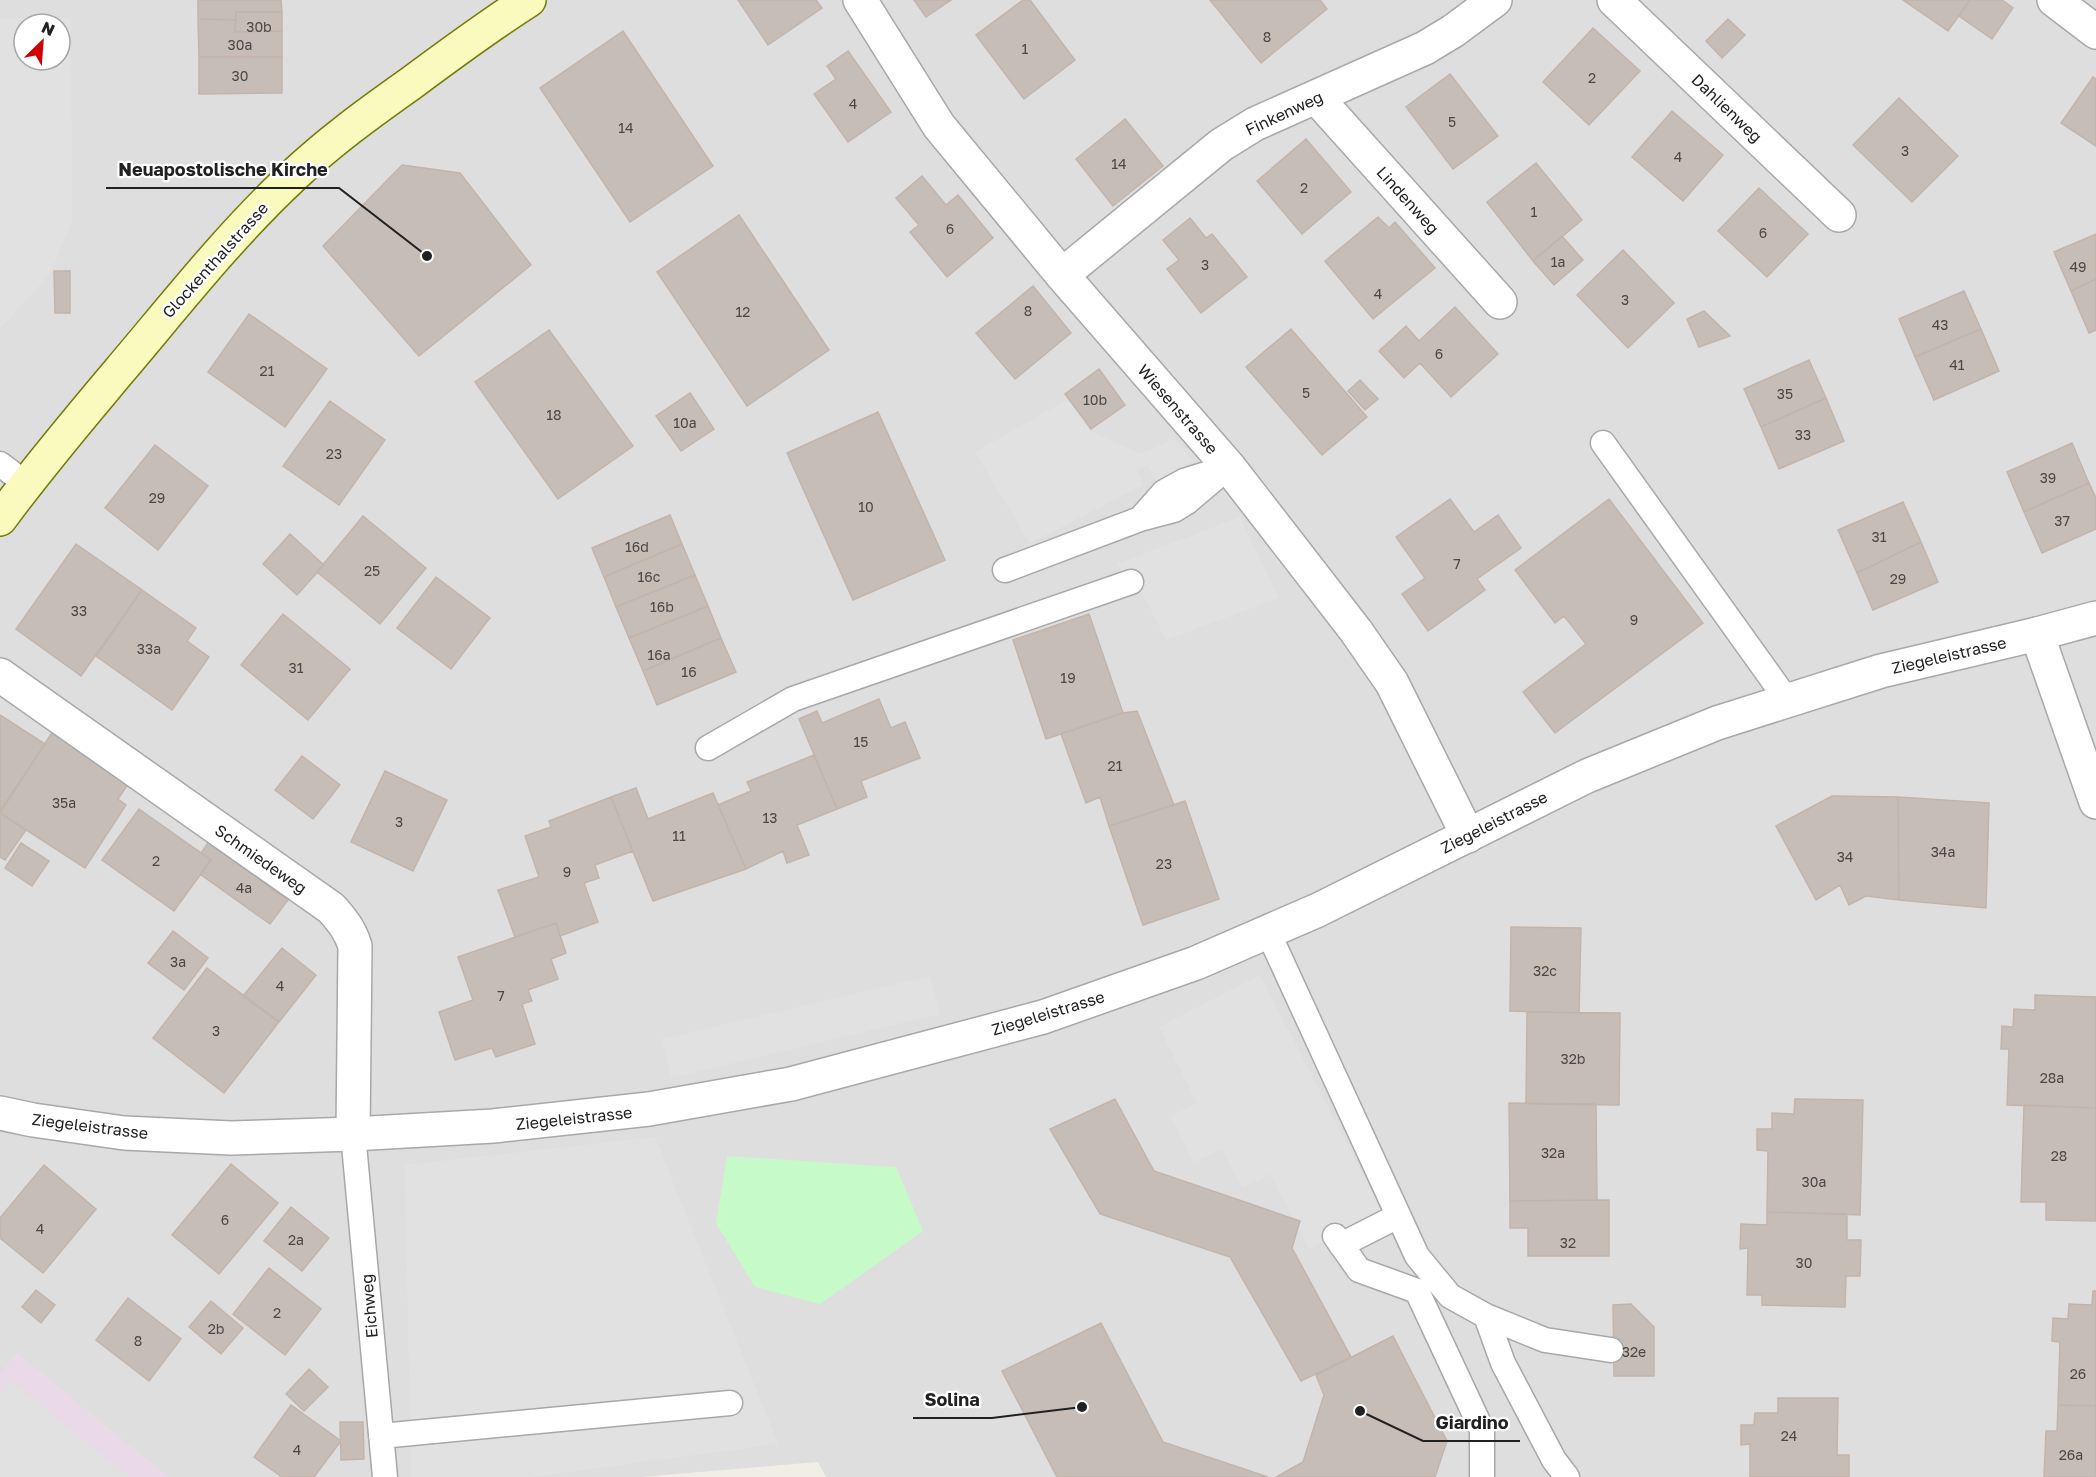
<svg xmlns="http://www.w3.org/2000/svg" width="2096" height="1477" viewBox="0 0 2096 1477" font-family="'Golos Text',sans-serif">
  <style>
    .residential { fill: #dfdede; fill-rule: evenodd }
    .industrial { fill: #eadae8 }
    .park { fill: #c6fac8 }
    .parking { fill: #e1e1e1; fill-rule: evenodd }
    .building { fill: #c6bdb7; stroke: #c3b4aa; stroke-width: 1.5 }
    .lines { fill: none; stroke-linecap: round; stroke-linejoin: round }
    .service-casing { stroke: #a8a8a8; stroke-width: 27 }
    .minor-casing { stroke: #a8a8a8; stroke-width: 36 }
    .tertiary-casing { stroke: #a8a8a8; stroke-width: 36 }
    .secondary-casing { stroke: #727b05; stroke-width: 36 }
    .service { stroke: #fff; stroke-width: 24 }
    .minor { stroke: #fff; stroke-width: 33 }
    .tertiary { stroke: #fff; stroke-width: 33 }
    .secondary { stroke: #f9fabd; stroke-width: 33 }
    .labels { text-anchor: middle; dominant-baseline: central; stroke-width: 4.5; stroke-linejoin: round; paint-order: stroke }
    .number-label { font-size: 14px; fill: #4a4846 }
    .street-label { font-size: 16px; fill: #212121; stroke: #fff }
    .leader { fill: none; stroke: #212121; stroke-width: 2 }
    .callout-dot { fill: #212121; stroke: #fff; stroke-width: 2 }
    .callout-label { font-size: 18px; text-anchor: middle; font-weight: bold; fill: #212121; stroke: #fff; stroke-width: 4.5; stroke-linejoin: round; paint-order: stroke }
  </style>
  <rect width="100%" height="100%" fill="#f1eee8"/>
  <path class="residential" d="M 0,0 L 2096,0 L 2096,1477 L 826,1477 L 818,1462 L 642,1477 L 167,1477 L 17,1354 L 0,1374 ZM 24,24 L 60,24 L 60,60 L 24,60 Z"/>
  <path class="industrial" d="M 17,1353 L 167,1477 L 0,1477 L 0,1374 Z"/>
  <path class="park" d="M 727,1156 L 896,1167 L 923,1231 L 820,1304 L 755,1287 L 716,1223 Z"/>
  <path class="parking" d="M 0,18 L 71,18 L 72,221 L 50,274 L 0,328 ZM 24,24 L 60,24 L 60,60 L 24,60 Z
    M 1067,400 L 1090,431 L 1141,454 L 1173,439 L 1194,461 L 1156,481 L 1147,465 L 1137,469 L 1143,485 L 1030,543 L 975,452 Z
    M 1240,517 L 1279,598 L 1166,640 L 1142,592 L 1117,564 Z
    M 1260,975 L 1382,1212 L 1309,1249 L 1270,1174 L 1242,1188 L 1222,1149 L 1194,1162 L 1171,1116 L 1197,1103 L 1159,1027 Z
    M 930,976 L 940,1014 L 671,1078 L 662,1039 Z
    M 655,1137 L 778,1444 L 531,1477 L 411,1477 L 405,1165 Z
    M 10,1380 L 129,1477 L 0,1477 L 0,1393 Z"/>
  <path class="building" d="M 198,0 L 281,0 L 282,12 L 236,12 L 236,20 L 198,19 Z
    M 738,0 L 816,0 L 822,8 L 768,45 Z
    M 914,0 L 951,0 L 926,17 Z
    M 1023,0 L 1030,0 L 1075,60 L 1024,99 L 976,35 Z
    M 1210,0 L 1320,0 L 1327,9 L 1261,63 Z
    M 1903,0 L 1970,0 L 1948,31 Z
    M 1970,0 L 2002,0 L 2013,8 L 1992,39 L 1959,16 Z
    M 236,12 L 282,12 L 282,31 L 235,32 Z
    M 198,19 L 236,20 L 235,32 L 282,31 L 282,57 L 199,57 Z
    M 1728,19 L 1745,35 L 1722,58 L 1706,41 Z
    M 1593,28 L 1640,71 L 1589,125 L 1543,82 Z
    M 623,31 L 713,166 L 630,222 L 540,88 Z
    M 848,51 L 891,112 L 848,142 L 814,94 L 836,79 L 827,66 Z
    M 199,57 L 282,57 L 282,93 L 199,94 Z
    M 1450,74 L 1498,136 L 1453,169 L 1406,107 Z
    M 2093,77 L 2096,79 L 2096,146 L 2061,123 Z
    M 1899,98 L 1958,156 L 1912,202 L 1853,145 Z
    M 1672,111 L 1723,155 L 1683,201 L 1632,157 Z
    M 1125,119 L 1163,166 L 1113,206 L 1076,159 Z
    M 1306,139 L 1351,192 L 1302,234 L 1257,181 Z
    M 1536,163 L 1582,220 L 1533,261 L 1487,202 Z
    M 402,165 L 460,173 L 531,265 L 419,356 L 323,246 Z
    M 922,176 L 946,205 L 958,195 L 993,238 L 947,277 L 910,232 L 919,225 L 896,198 Z
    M 1759,188 L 1808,234 L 1767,277 L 1718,231 Z
    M 739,215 L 829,350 L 747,406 L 657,272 Z
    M 1378,217 L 1389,228 L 1395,222 L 1435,268 L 1373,319 L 1325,261 Z
    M 1190,218 L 1206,238 L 1212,234 L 1247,277 L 1201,313 L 1167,269 L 1179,260 L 1163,240 Z
    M 2096,234 L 2096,279 L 2071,291 L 2054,252 Z
    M 1562,236 L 1583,260 L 1554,285 L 1533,261 Z
    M 1623,250 L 1674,303 L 1628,348 L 1577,295 Z
    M 54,271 L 70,271 L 70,313 L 55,313 Z
    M 2096,279 L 2096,330 L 2089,333 L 2071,291 Z
    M 1033,286 L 1071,333 L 1015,379 L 976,333 Z
    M 1964,291 L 1981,329 L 1915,357 L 1899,319 Z
    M 1455,307 L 1498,354 L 1451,397 L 1420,363 L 1404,378 L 1379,351 L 1406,326 L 1419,341 Z
    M 1704,311 L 1730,336 L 1699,347 L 1687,319 Z
    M 249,314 L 327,369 L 285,427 L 208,372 Z
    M 1291,329 L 1367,417 L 1322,455 L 1246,367 Z
    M 1981,329 L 1999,371 L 1934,400 L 1915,357 Z
    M 549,330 L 633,446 L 558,499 L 475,382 Z
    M 1809,360 L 1826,398 L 1761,427 L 1744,389 Z
    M 1099,369 L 1125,405 L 1091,429 L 1065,394 Z
    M 1360,380 L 1378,399 L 1365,410 L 1348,391 Z
    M 690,393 L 714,429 L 681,451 L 656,416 Z
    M 1826,398 L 1844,441 L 1779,469 L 1761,427 Z
    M 330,401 L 385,440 L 339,505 L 283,466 Z
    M 878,412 L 945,560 L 853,600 L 787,453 Z
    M 2072,443 L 2089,483 L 2024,512 L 2007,472 Z
    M 155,445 L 208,486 L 158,550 L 105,508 Z
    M 2089,483 L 2096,498 L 2096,529 L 2042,553 L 2024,512 Z
    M 1450,499 L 1474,532 L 1498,515 L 1521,548 L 1477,579 L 1485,590 L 1428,631 L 1402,594 L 1425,578 L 1396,537 Z
    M 1609,499 L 1703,623 L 1555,733 L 1523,692 L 1586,644 L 1564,616 L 1555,623 L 1515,570 Z
    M 1903,502 L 1921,542 L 1857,573 L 1838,530 Z
    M 670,515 L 682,544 L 604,577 L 592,548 Z
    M 363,516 L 426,568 L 380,624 L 317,572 Z
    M 290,534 L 324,565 L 297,595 L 263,564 Z
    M 1921,542 L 1938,582 L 1873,610 L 1857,573 Z
    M 76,544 L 142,590 L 81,676 L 16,629 Z
    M 682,544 L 695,575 L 616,607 L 604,577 Z
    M 695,575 L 708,606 L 629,638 L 616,607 Z
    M 436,577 L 490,618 L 451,669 L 397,628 Z
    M 142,590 L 196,628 L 187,641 L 209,657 L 172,710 L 96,656 Z
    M 708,606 L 721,638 L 643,671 L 629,638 Z
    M 283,614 L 350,669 L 308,720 L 241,665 Z
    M 1089,614 L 1123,713 L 1046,739 L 1013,640 Z
    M 721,638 L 736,672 L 657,705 L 643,671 Z
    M 879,699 L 891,728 L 905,722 L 920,758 L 861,781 L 867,797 L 837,809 L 799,719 L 817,711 L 822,723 Z
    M 1137,711 L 1174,805 L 1109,826 L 1100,797 L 1086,803 L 1061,734 L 1123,713 Z
    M 0,715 L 45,744 L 0,811 Z
    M 53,731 L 130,781 L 118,799 L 126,805 L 85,868 L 0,813 Z
    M 814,755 L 837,809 L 797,825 L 809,855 L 787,863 L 783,851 L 746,869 L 718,805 L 751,791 L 747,782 Z
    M 302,756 L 340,785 L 313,819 L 275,790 Z
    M 385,771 L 447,800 L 413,871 L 351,842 Z
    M 636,788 L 648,819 L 713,793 L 746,869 L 653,901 L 611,797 Z
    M 1832,796 L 1898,797 L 1899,900 L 1866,896 L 1849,905 L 1840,885 L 1816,900 L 1776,826 Z
    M 611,797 L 633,851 L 595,865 L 599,878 L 584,883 L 598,922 L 560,936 L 556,923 L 515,937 L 498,890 L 539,877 L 525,836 L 551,827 L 549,821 Z
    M 1898,797 L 1989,803 L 1986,908 L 1899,900 Z
    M 1185,801 L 1219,899 L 1143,925 L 1109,826 Z
    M 139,809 L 211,860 L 174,911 L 102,860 Z
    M 0,813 L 26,830 L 5,860 L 0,857 Z
    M 21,843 L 49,861 L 32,886 L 5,868 Z
    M 208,843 L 288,900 L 270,924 L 200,874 L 211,860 L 201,853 Z
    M 556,923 L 566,953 L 551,959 L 558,979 L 528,990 L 532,1001 L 522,1004 L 535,1044 L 496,1057 L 492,1048 L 455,1060 L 439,1012 L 473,1000 L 458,957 Z
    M 1511,927 L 1581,928 L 1579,1013 L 1510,1011 Z
    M 173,931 L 208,958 L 184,990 L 148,963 Z
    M 282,948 L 316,975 L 279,1022 L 243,996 Z
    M 207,968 L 279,1022 L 224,1093 L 153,1038 Z
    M 2035,995 L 2096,997 L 2096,1108 L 2007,1105 L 2009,1049 L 2001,1049 L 2002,1026 L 2013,1027 L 2014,1009 L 2035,1010 Z
    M 1527,1012 L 1620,1013 L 1619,1105 L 1526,1104 Z
    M 1115,1099 L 1154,1171 L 1300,1221 L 1292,1248 L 1351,1357 L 1301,1381 L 1230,1257 L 1100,1214 L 1050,1129 Z
    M 1795,1099 L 1863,1100 L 1860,1215 L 1767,1212 L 1768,1151 L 1757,1150 L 1757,1129 L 1772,1129 L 1772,1113 L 1794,1114 Z
    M 1509,1103 L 1596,1104 L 1597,1200 L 1510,1201 Z
    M 2024,1105 L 2096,1108 L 2096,1221 L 2046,1220 L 2046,1202 L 2021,1202 Z
    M 231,1164 L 278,1203 L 219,1274 L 172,1235 Z
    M 44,1165 L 96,1209 L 43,1273 L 0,1238 L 0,1218 Z
    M 1609,1200 L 1609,1256 L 1528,1256 L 1528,1228 L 1510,1228 L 1510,1201 Z
    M 291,1207 L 329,1238 L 302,1271 L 264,1241 Z
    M 1767,1212 L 1847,1214 L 1847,1240 L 1861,1240 L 1860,1276 L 1846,1276 L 1845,1307 L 1762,1305 L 1762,1295 L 1747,1295 L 1748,1248 L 1740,1249 L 1741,1224 L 1767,1225 Z
    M 269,1268 L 321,1309 L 285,1355 L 233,1314 Z
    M 36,1290 L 55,1305 L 41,1323 L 22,1307 Z
    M 2093,1291 L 2096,1291 L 2096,1406 L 2058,1405 L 2060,1342 L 2052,1341 L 2053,1318 L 2068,1319 L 2069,1304 L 2092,1305 Z
    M 128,1298 L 181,1339 L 149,1381 L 96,1340 Z
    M 211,1301 L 243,1328 L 221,1354 L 189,1327 Z
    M 1631,1304 L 1654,1327 L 1654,1376 L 1614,1376 L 1613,1305 Z
    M 1101,1323 L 1163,1442 L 1268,1477 L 1057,1477 L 1002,1371 Z
    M 1393,1336 L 1447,1441 L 1435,1477 L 1276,1477 L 1303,1462 L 1324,1395 L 1316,1375 Z
    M 309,1369 L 328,1387 L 304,1411 L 286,1394 Z
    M 1778,1398 L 1838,1398 L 1837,1455 L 1849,1455 L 1849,1477 L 1750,1477 L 1750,1444 L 1741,1445 L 1741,1425 L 1754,1425 L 1755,1413 L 1778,1413 Z
    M 291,1405 L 341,1441 L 314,1477 L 282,1477 L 254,1457 Z
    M 2058,1405 L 2096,1406 L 2096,1477 L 2044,1477 L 2046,1431 L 2057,1431 Z
    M 340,1422 L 363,1422 L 364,1459 L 341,1460 Z"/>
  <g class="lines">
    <g class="service-casing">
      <path id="service" d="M 1603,443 L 1787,700
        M 0,464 L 25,483
        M 1140,519 L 1174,510 L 1187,502 L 1220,474
        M 1005,570 L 1140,519 L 1164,492 L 1184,481 L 1229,467
        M 708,748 L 793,699 L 1131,582
        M 1268,932 L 1417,1256 L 1450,1296 L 1486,1316 L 1545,1340 L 1611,1350
        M 353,1134 L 385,1477
        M 1335,1236 L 1359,1270 L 1417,1291 L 1482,1430 L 1482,1477
        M 1341,1245 L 1398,1216
        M 1486,1316 L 1503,1363 L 1554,1460 L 1567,1477
        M 381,1436 L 730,1403"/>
    </g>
    <g class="minor-casing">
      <path id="minor" d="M 860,0 L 939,126 L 1062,275 L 1229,467 L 1356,631 L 1392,683 L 1468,836
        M 1614,0 L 1839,215
        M 2054,0 L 2096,32
        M 1316,97 L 1500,302
        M 1062,275 L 1221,145 L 1255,124 L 1425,48 L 1453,31 L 1495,0
        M 2037,634 L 2096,802
        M 0,675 L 331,908 C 342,920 350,930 355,946 L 353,1134"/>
    </g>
    <g class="tertiary-casing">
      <path id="tertiary" d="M 0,1113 L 33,1120 L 124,1133 L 231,1138 L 353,1134 L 493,1126 L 649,1109 L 791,1084 L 1043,1017 L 1196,963 L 1318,910 L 1587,776 L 1717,723 L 1881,671 L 2037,634 L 2096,618"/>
    </g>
    <g class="secondary-casing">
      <path id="secondary" d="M 0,519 C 38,467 79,419 120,370 C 176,304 229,236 292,177 C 329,142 369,113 410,84 C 449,55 488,26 529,0"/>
    </g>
    <use href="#service" class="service"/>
    <use href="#minor" class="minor"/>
    <use href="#tertiary" class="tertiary"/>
    <use href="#secondary" class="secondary"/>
  </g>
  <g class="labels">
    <g class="number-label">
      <text x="259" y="26">30b</text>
      <text x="1267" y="36">8</text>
      <text x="240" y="44">30a</text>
      <text x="1025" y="48">1</text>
      <text x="240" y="75">30</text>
      <text x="1592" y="77">2</text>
      <text x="853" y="103">4</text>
      <text x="1452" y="121">5</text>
      <text x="626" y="127">14</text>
      <text x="1905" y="150">3</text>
      <text x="1678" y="156">4</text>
      <text x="1119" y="163">14</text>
      <text x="1304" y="187">2</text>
      <text x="1534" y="211">1</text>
      <text x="950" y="228">6</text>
      <text x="1763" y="232">6</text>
      <text x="1558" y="261">1a</text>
      <text x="1205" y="264">3</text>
      <text x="2078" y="266">49</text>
      <text x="1378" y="293">4</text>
      <text x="1625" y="299">3</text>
      <text x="1028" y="310">8</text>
      <text x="743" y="311">12</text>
      <text x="1940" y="324">43</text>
      <text x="1439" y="353">6</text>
      <text x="1957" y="364">41</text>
      <text x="267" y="370">21</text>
      <text x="1306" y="392">5</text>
      <text x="1785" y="393">35</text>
      <text x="1095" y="399">10b</text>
      <text x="554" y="414">18</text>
      <text x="685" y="422">10a</text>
      <text x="1803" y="434">33</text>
      <text x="334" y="453">23</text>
      <text x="2048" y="477">39</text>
      <text x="157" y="497">29</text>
      <text x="866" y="506">10</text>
      <text x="2062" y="520">37</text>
      <text x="1879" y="536">31</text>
      <text x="637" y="546">16d</text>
      <text x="1457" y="563">7</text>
      <text x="372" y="570">25</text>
      <text x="649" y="576">16c</text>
      <text x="1898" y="578">29</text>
      <text x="662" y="606">16b</text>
      <text x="79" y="610">33</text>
      <text x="1634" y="619">9</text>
      <text x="149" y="648">33a</text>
      <text x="659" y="654">16a</text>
      <text x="296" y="667">31</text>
      <text x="689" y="671">16</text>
      <text x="1068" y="677">19</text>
      <text x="861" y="741">15</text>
      <text x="1115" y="765">21</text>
      <text x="64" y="802">35a</text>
      <text x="770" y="817">13</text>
      <text x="399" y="821">3</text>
      <text x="679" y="835">11</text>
      <text x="1943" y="851">34a</text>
      <text x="1845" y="856">34</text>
      <text x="156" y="860">2</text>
      <text x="1164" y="863">23</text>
      <text x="567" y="871">9</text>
      <text x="244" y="887">4a</text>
      <text x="178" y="961">3a</text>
      <text x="1545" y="970">32c</text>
      <text x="280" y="985">4</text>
      <text x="501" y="995">7</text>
      <text x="216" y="1030">3</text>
      <text x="1573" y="1058">32b</text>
      <text x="2052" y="1077">28a</text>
      <text x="1553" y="1152">32a</text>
      <text x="2059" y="1155">28</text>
      <text x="1814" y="1181">30a</text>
      <text x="225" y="1219">6</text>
      <text x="40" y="1228">4</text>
      <text x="296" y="1239">2a</text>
      <text x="1568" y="1242">32</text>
      <text x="1804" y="1262">30</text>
      <text x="277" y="1312">2</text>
      <text x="216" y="1328">2b</text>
      <text x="138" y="1340">8</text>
      <text x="1634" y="1351">32e</text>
      <text x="2078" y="1373">26</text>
      <text x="1789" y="1435">24</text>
      <text x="297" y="1449">4</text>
      <text x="2071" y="1454">26a</text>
    </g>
    <g class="street-label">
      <text transform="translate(1727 108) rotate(44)">Dahlienweg</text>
      <text transform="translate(1284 113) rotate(-25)">Finkenweg</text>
      <text transform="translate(1408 200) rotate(48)">Lindenweg</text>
      <text transform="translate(215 260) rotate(-48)">Glockenthalstrasse</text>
      <text transform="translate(1178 409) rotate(49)">Wiesenstrasse</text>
      <text transform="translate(1949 655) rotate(-13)">Ziegeleistrasse</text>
      <text transform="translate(1494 822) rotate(-27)">Ziegeleistrasse</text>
      <text transform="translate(261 859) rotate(35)">Schmiedeweg</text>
      <text transform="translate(1048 1013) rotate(-17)">Ziegeleistrasse</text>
      <text transform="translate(574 1118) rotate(-6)">Ziegeleistrasse</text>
      <text transform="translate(90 1126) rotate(7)">Ziegeleistrasse</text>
      <text transform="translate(369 1306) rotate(-95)">Eichweg</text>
    </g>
  </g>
  <path class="leader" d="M427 256L339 188H106M1082 1407L992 1418H913M1360 1411L1423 1441H1520"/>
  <g class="callout-dot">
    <circle cx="427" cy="256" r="6"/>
    <circle cx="1082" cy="1407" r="6"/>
    <circle cx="1360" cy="1411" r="6"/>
  </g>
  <g class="callout-label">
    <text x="223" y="176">Neuapostolische Kirche</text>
    <text x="952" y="1406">Solina</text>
    <text x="1472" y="1429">Giardino</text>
  </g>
  <g transform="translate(42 42) rotate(25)"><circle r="28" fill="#ffffff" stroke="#a6a6a6" stroke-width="1.5"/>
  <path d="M0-4.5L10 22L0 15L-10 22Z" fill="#d20007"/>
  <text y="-9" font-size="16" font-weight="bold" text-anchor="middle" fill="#212121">N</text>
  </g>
</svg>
